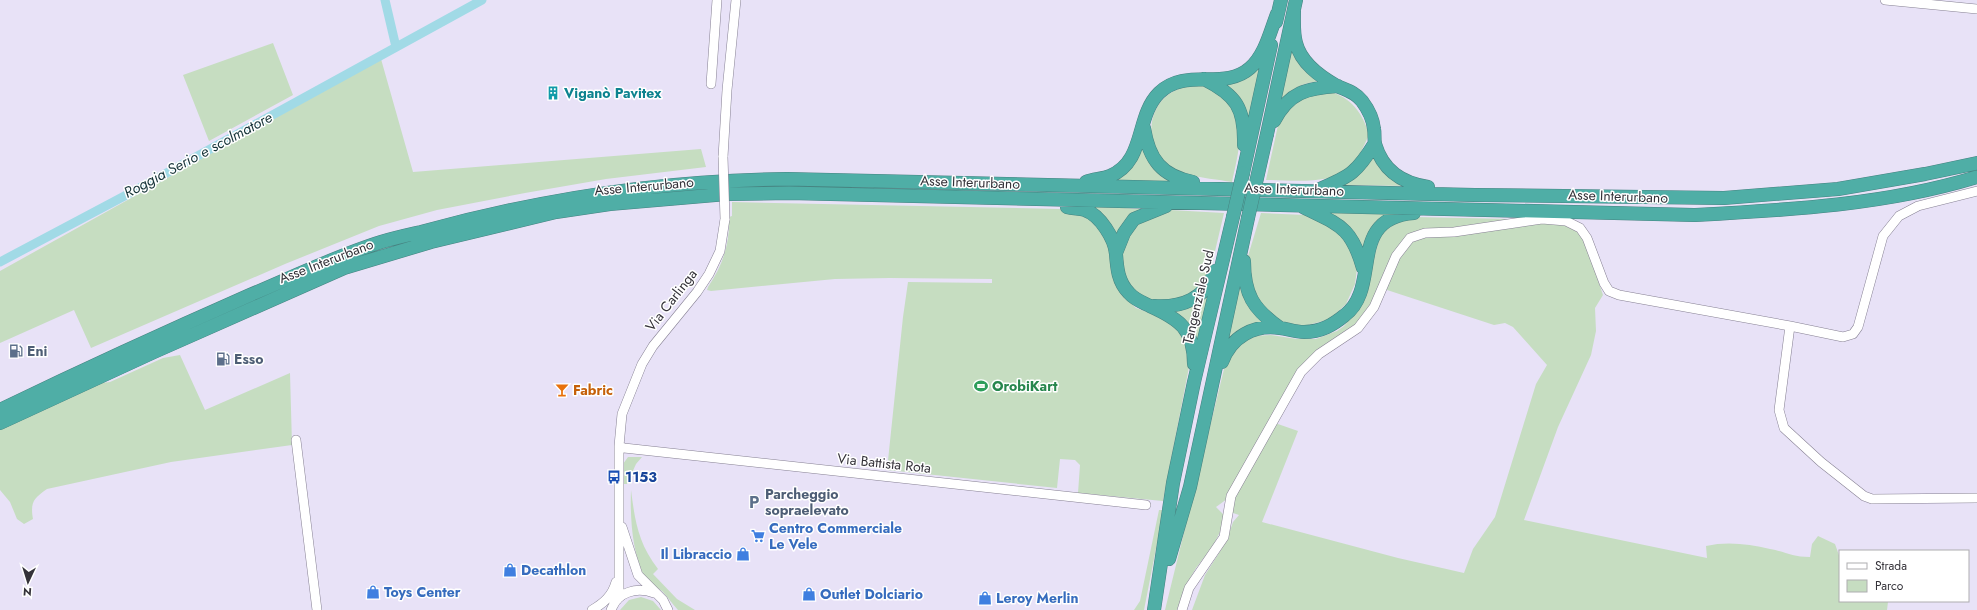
<svg xmlns="http://www.w3.org/2000/svg" width="1977" height="610" viewBox="0 0 1977 610" font-family="Jost,sans-serif">
  <style>
    .green { fill: #c6ddc1 }
    .lines { fill: none; stroke-linecap: round; stroke-linejoin: round }
    .canal { stroke: #a1dae6; stroke-width: 9 }
    .minor-casing { stroke: #868093; stroke-width: 10 }
    .highway-casing { stroke: #468380; stroke-width: 14 }
    .minor { stroke: #fff; stroke-width: 9 }
    .highway { stroke: #4faea6; stroke-width: 13 }
    .minor-bridge-casing { stroke: #868093; stroke-width: 10; stroke-linecap: butt }
    .highway-bridge-casing { stroke: #468380; stroke-width: 14; stroke-linecap: butt }
    .minor-bridge { stroke: #fff; stroke-width: 9 }
    .highway-bridge { stroke: #4faea6; stroke-width: 13 }
    .labels { text-anchor: middle; dominant-baseline: central; stroke-width: 3; stroke-linejoin: round; paint-order: stroke }
    .culture-label { font-size: 14px; font-weight: bold; fill: #0d838f; stroke: #fff; text-anchor: start }
    .street-label { font-size: 14px; fill: #343239; stroke: #fff }
    .service-label { font-size: 14px; font-weight: bold; fill: #4e5e75; stroke: #fff; text-anchor: start }
    .leisure-label { font-size: 14px; font-weight: bold; fill: #27864d; stroke: #fff; text-anchor: start }
    .food-label { font-size: 14px; font-weight: bold; fill: #c56008; stroke: #fff; text-anchor: start }
    .transit-label { font-size: 14px; font-weight: bold; fill: #164399; stroke: #fff; text-anchor: start }
    .shop-label { font-size: 14px; font-weight: bold; fill: #366cbe; stroke: #fff; text-anchor: start }
    .water-label { font-size: 15px; font-style: italic; fill: #153338; stroke: #fff }
  </style>
  <rect width="100%" height="100%" fill="#e8e2f7"/>
  <path class="green" d="M 273,43 L 293,95 L 209,141 L 183,75 Z
    M 1291,45 C 1295,62 1304,74 1321,81 C 1303,82 1290,89 1278,103 Z
    M 1264,58 L 1249,119 L 1245,110 L 1217,82 Z
    M 381,59 L 413,172 L 701,149 L 706,167 L 606,179 L 525,193 L 437,210 L 379,226 L 285,264 L 91,348 L 74,310 L 0,343 L 0,271 Z
    M 1200,82 C 1210,88 1220,94 1228,102 C 1248,122 1237,158 1232,182 C 1215,179 1187,177 1172,168 C 1146,152 1144,112 1169,94 C 1178,88 1189,85 1200,82 Z
    M 1328,91 C 1351,97 1363,113 1369,135 C 1364,145 1360,156 1352,165 C 1334,186 1291,180 1266,180 L 1280,116 L 1295,99 Z
    M 1142,140 L 1179,183 L 1107,182 Z
    M 1374,151 L 1409,186 L 1337,185 Z
    M 732,202 L 1061,209 L 1087,217 L 1104,235 L 1110,252 L 1114,279 L 1121,294 L 1136,308 L 1166,319 L 1184,335 L 1190,362 L 1163,501 L 1078,493 L 1080,465 L 1075,460 L 1060,459 L 1057,488 L 887,470 L 903,317 L 908,282 L 992,283 L 992,279 L 890,278 L 835,279 L 711,291 L 707,290 L 708,287 C 723,265 730,243 729,217 L 732,216 Z
    M 1090,206 L 1141,209 L 1117,238 Z
    M 1170,210 L 1224,213 L 1212,264 L 1203,286 L 1183,300 L 1152,300 L 1142,297 L 1134,290 L 1127,280 L 1120,258 L 1122,247 L 1138,223 Z
    M 1323,211 L 1398,213 L 1364,250 Z
    M 1261,213 L 1306,215 L 1323,220 L 1345,238 L 1357,269 L 1355,284 L 1346,304 L 1330,319 L 1301,327 L 1285,323 L 1275,318 L 1259,303 L 1249,276 L 1248,256 Z
    M 1414,217 L 1511,219 L 1408,238 L 1372,306 L 1356,327 L 1317,353 L 1227,499 L 1216,507 L 1223,514 L 1223,526 L 1213,546 L 1196,568 L 1185,587 L 1177,610 L 1165,610 L 1225,365 L 1241,343 L 1253,336 L 1271,335 L 1297,339 L 1316,339 L 1337,331 L 1344,326 L 1359,308 L 1381,233 L 1396,223 Z
    M 1534,223 L 1562,223 L 1574,228 L 1583,235 L 1603,295 L 1595,308 L 1596,331 L 1591,355 L 1558,427 L 1524,520 L 1707,558 L 1706,546 C 1727,541 1749,544 1770,549 C 1787,552 1792,557 1810,557 L 1812,544 L 1818,536 L 1835,544 L 1840,558 L 1840,601 L 1888,602 L 1887,610 L 1192,610 L 1205,575 L 1226,542 L 1233,522 L 1239,515 L 1230,512 L 1233,497 L 1275,423 L 1298,431 L 1262,522 L 1398,558 L 1464,573 L 1473,549 L 1495,517 L 1536,384 L 1547,365 L 1513,327 L 1505,323 L 1494,325 L 1384,289 L 1397,257 L 1411,240 L 1425,235 Z
    M 1240,284 L 1268,324 L 1227,343 Z
    M 1209,293 L 1199,345 L 1165,311 Z
    M 180,355 L 205,410 L 290,373 L 292,445 L 171,462 L 47,489 C 34,498 30,502 33,519 L 24,524 L 17,519 L 10,502 L 0,490 L 0,429 L 101,383 L 110,382 L 163,358 Z
    M 628,457 L 642,457 L 636,464 L 627,484 L 623,484 L 623,464 Z
    M 631,490 C 635,521 638,543 658,569 L 653,574 L 677,599 L 695,610 L 678,610 C 672,604 668,597 662,591 C 656,587 649,585 645,578 C 632,553 630,518 631,490 Z
    M 1159,510 L 1162,510 L 1160,528 L 1144,610 L 1134,610 L 1140,601 Z
    M 641,597 L 653,601 L 661,610 L 620,610 L 629,600 Z"/>
  <g class="lines">
    <path class="canal" d="M 385,0 L 396,47
      M 0,262 L 132,192 L 482,0"/>
    <g class="minor-casing">
      <path id="minor" d="M 1885,0 L 1977,9
        M 711,84 L 717,0
        M 723,157 L 727,90 L 736,0
        M 1790,326 L 1779,410 L 1784,428 L 1821,462 L 1864,496 L 1872,499 L 1977,498
        M 296,440 L 317,610
        M 619,446 L 624,448 L 1146,505
        M 622,527 L 638,575 L 663,600 L 668,610
        M 617,600 L 619,590 L 619,446 L 622,414 L 642,364 L 653,346 L 697,292 L 709,274 L 720,251 L 725,219
        M 592,610 C 604,603 612,596 616,582
        M 611,610 C 618,591 637,587 654,593
        M 1182,610 L 1189,588 L 1224,537 L 1231,496 L 1301,372 L 1319,354 L 1358,328 L 1374,307 L 1396,256 L 1410,238 L 1425,233 L 1454,232 L 1542,219 L 1566,221 L 1580,228 L 1587,238 L 1604,283 L 1609,291 L 1619,295 L 1790,326 L 1843,337 L 1853,334 L 1858,327 L 1883,236 L 1899,216 L 1918,206 L 1977,191"/>
    </g>
    <g class="highway-casing">
      <path id="highway" d="M 1294,9 C 1294,20 1293,33 1296,43 C 1301,63 1319,76 1337,86 C 1346,90 1355,92 1362,101 C 1368,109 1373,119 1374,129 C 1375,133 1374,139 1375,144 C 1383,171 1402,183 1428,187
        M 1276,22 L 1281,0
        M 1204,79 C 1236,95 1245,108 1244,145
        M 1274,121 C 1289,92 1307,88 1338,86
        M 1144,128 C 1149,160 1162,176 1193,182
        M 1267,134 L 1296,0
        M 1243,173 L 1271,45
        M 1086,182 C 1093,179 1103,179 1110,176 C 1146,161 1135,117 1159,93 C 1186,67 1224,91 1250,68 C 1265,55 1270,32 1277,14
        M 1320,189 C 1351,176 1357,172 1375,143
        M 1067,207 C 1073,209 1080,208 1085,210 C 1100,215 1115,239 1116,254 C 1117,268 1118,282 1129,293 C 1135,300 1142,302 1150,306 C 1179,319 1194,329 1194,364
        M 1303,207 C 1339,225 1351,226 1363,268
        M 1116,253 L 1124,233 L 1134,219 L 1166,206
        M 1244,261 C 1244,294 1253,309 1280,328
        M 1154,306 C 1181,308 1206,299 1215,271
        M 1222,362 C 1231,337 1254,324 1280,328 C 1288,329 1295,332 1304,332 C 1321,332 1333,325 1345,315 C 1382,287 1346,218 1414,213
        M 0,410 C 83,370 166,332 250,295 C 293,277 336,256 381,242 C 394,238 408,235 421,232 C 541,199 662,180 787,179 L 1475,195 L 1724,198 L 1838,189 L 1925,174 L 1977,163
        M 0,423 L 154,352 L 344,268 L 431,242 L 556,212 L 610,204 L 727,194 L 789,193 L 1694,215 C 1789,210 1886,205 1977,177
        M 1169,559 L 1190,487 L 1248,218
        M 1154,610 L 1173,483 L 1194,382 L 1233,217"/>
    </g>
    <use href="#minor" class="minor"/>
    <use href="#highway" class="highway"/>
    <g class="minor-bridge-casing">
      <path id="minor-bridge" d="M 723,157 L 725,219"/>
    </g>
    <g class="highway-bridge-casing">
      <path id="highway-bridge" d="M 1233,217 L 1243,173
        M 1248,218 L 1267,134"/>
    </g>
    <use href="#minor-bridge" class="minor-bridge"/>
    <use href="#highway-bridge" class="highway-bridge"/>
  </g>
  <defs>
    <g id="building-bare" transform="scale(1.08)"><path d="M-4-6H4V6H1V3H-1V6H-4ZM-2.5-4.3h1.7v1.8h-1.7ZM.8-4.3h1.7v1.8H.8ZM-2.5-1h1.7V.8h-1.7ZM.8-1h1.7V.8H.8Z" fill="#0f9aa8" stroke="#fff" stroke-width="2.5" paint-order="stroke"/></g>
    <g id="fuel-bare" transform="scale(1.08)"><path d="M-5.5-6h7V0h2V4h1.3V-2.5L3-4.5l.8-.8L6-3V5H2.5V1h-1V6h-7ZM-4.2-4.7v3.2H.2V-4.7Z" fill="#5c6f8a" stroke="#fff" stroke-width="2.5" paint-order="stroke"/></g>
    <g id="stadium-bare" transform="scale(1.08)"><path d="M0-5a6.5 5 0 1 0 0 10a6.5 5 0 1 0 0-10ZM-3.5-1.8h7v3.6h-7Z" fill="#2e9e5b" stroke="#fff" stroke-width="2.5" paint-order="stroke"/></g>
    <g id="bar-bare" transform="scale(1.08)"><path d="M-6-5H6L.8 .8V4.5H3.5V6h-7V4.5H-.8V.8Z" fill="#e8710a" stroke="#fff" stroke-width="2.5" paint-order="stroke"/></g>
    <g id="bus-bare" transform="scale(1.08)"><path d="M-5-6H5V4H4V6H2V4H-2V6H-4V4H-5ZM-3.5-4V0h7V-4ZM-3.5 1.2v1.5H-2V1.2ZM2 1.2v1.5H3.5V1.2Z" fill="#1a4fb4" stroke="#fff" stroke-width="2.5" paint-order="stroke"/></g>
    <g id="parking-bare" transform="scale(1.08)"><path d="M-3.5-5.5H1a3.5 3.5 0 0 1 0 7H-1V5.5H-3.5ZM-1-3.4V-.6H.8a1.4 1.4 0 0 0 0-2.8Z" fill="#5c6f8a" stroke="#fff" stroke-width="2.5" paint-order="stroke"/></g>
    <g id="supermarket-bare" transform="scale(1.08)"><path d="M-6-5.5h2.5l.6 2H6L4.5 2H-2.5L-4.4-4H-6ZM-1.5 3.2a1.3 1.3 0 1 0 .1 0ZM3 3.2a1.3 1.3 0 1 0 .1 0Z" fill="#3f7fe0" stroke="#fff" stroke-width="2.5" paint-order="stroke"/></g>
    <g id="shop-bare" transform="scale(1.08)"><path d="M-5-2.5h2.3a2.7 3.5 0 0 1 5.4 0H5L5.5 6h-11ZM-1.5-2.5h3a1.5 2.3 0 0 0-3 0Z" fill="#3f7fe0" stroke="#fff" stroke-width="2.5" paint-order="stroke"/></g>
  </defs>
  <g fill-rule="evenodd">
    <use href="#building-bare" x="553" y="93"/>
    <use href="#fuel-bare" x="16" y="351"/>
    <use href="#fuel-bare" x="223" y="359"/>
    <use href="#stadium-bare" x="981" y="386"/>
    <use href="#bar-bare" x="562" y="390"/>
    <use href="#bus-bare" x="614" y="477"/>
    <use href="#parking-bare" x="754" y="502"/>
    <use href="#supermarket-bare" x="758" y="536"/>
    <use href="#shop-bare" x="743" y="554"/>
    <use href="#shop-bare" x="510" y="570"/>
    <use href="#shop-bare" x="373" y="592"/>
    <use href="#shop-bare" x="809" y="594"/>
    <use href="#shop-bare" x="985" y="598"/>
  </g>
  <g class="labels">
    <g class="culture-label">
      <text x="564" y="93">Viganò Pavitex</text>
    </g>
    <g class="street-label">
      <text transform="translate(970 182) rotate(2)">Asse Interurbano</text>
      <text transform="translate(644 186) rotate(-5)">Asse Interurbano</text>
      <text transform="translate(1294 189) rotate(2)">Asse Interurbano</text>
      <text transform="translate(1618 196) rotate(2)">Asse Interurbano</text>
      <text transform="translate(326 261) rotate(-21)">Asse Interurbano</text>
      <text transform="translate(1198 297) rotate(-77)">Tangenziale Sud</text>
      <text transform="translate(671 300) rotate(-52)">Via Carlinga</text>
      <text transform="translate(884 463) rotate(6)">Via Battista Rota</text>
    </g>
    <g class="service-label">
      <text x="27" y="351">Eni</text>
      <text x="234" y="359">Esso</text>
      <text x="765" y="494">Parcheggio<tspan x="765" dy="16">sopraelevato</tspan></text>
    </g>
    <g class="leisure-label">
      <text x="992" y="386">OrobiKart</text>
    </g>
    <g class="food-label">
      <text x="573" y="390">Fabric</text>
    </g>
    <g class="transit-label">
      <text x="625" y="477">1153</text>
    </g>
    <g class="shop-label">
      <text x="769" y="528">Centro Commerciale<tspan x="769" dy="16">Le Vele</tspan></text>
      <text x="732" y="554" text-anchor="end">Il Libraccio</text>
      <text x="521" y="570">Decathlon</text>
      <text x="384" y="592">Toys Center</text>
      <text x="820" y="594">Outlet Dolciario</text>
      <text x="996" y="598">Leroy Merlin</text>
    </g>
    <g class="water-label">
      <text transform="translate(198 155) rotate(-28)">Roggia Serio e scolmatore</text>
    </g>
  </g>
  <rect x="1839" y="550" width="130" height="52" fill="#ffffff" stroke="#aeadb0"/>
  <rect x="1847" y="563" width="20" height="6" fill="#ffffff" stroke="#aeadb0"/>
  <text x="1875" y="570" font-size="12" fill="#343239">Strada</text>
  <rect x="1847" y="580" width="20" height="12" fill="#c6ddc1" stroke="#aeadb0"/>
  <text x="1875" y="590" font-size="12" fill="#343239">Parco</text>
  <g transform="translate(28 582) rotate(184)" stroke="#ffffff" stroke-width="3" paint-order="stroke">
  <path d="M0-3L7 15L0 10L-7 15Z" fill="#343239"/>
  <text y="-6" font-size="11" font-weight="bold" text-anchor="middle" fill="#343239">N</text>
  </g>
</svg>
